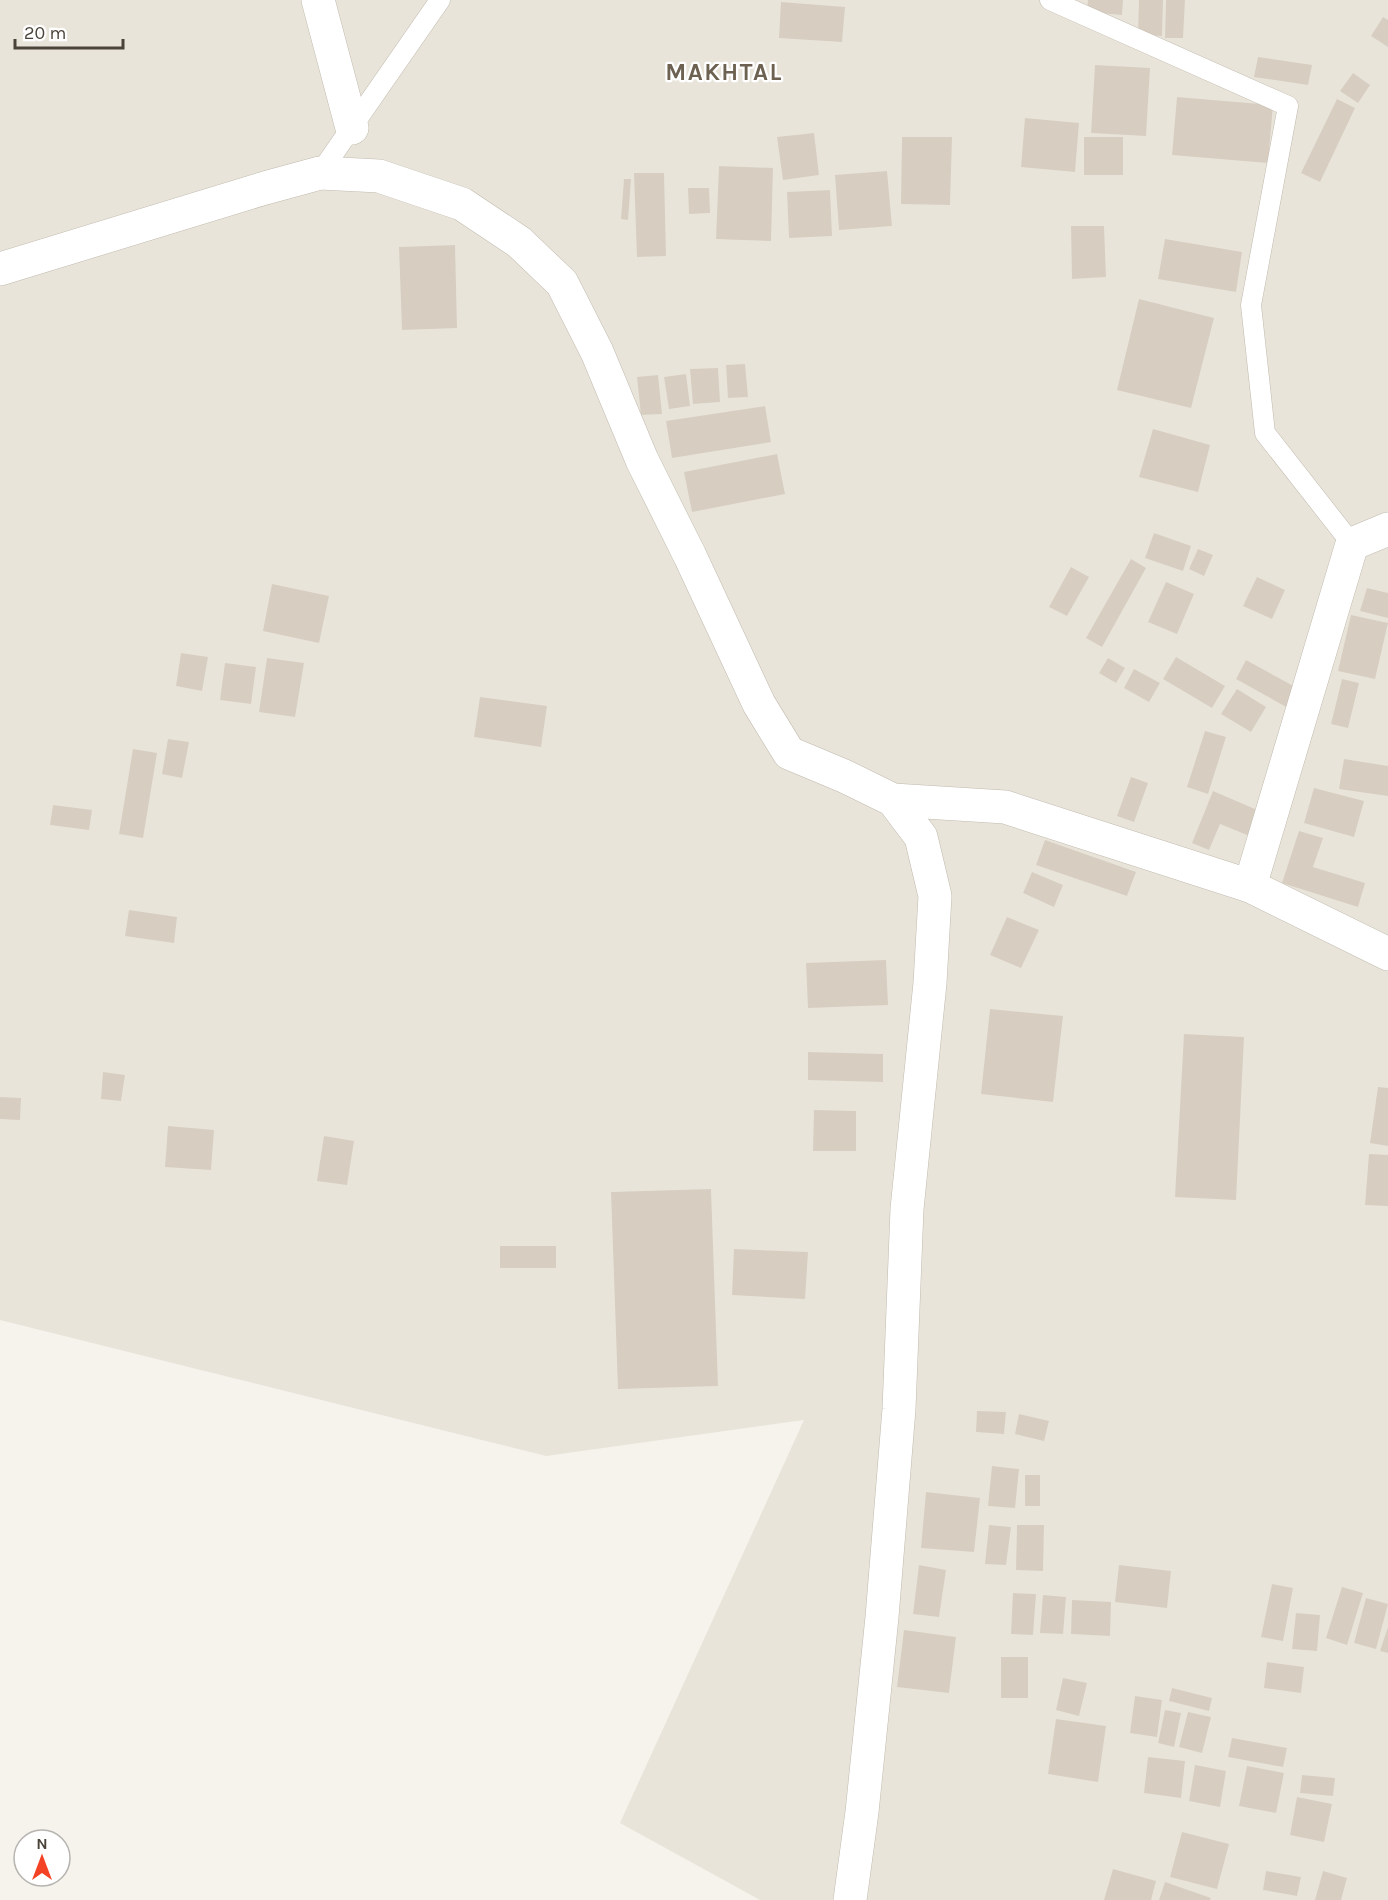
<svg xmlns="http://www.w3.org/2000/svg" width="1388" height="1900" viewBox="0 0 1388 1900" font-family="Karla,sans-serif">
  <style>
    .residential { fill: #e9e4da }
    .building { fill: #d7cec1 }
    .lines { fill: none; stroke-linecap: round; stroke-linejoin: round }
    .service-casing { stroke: #c1baae; stroke-width: 21 }
    .minor-casing { stroke: #c1baae; stroke-width: 34 }
    .tertiary-casing { stroke: #c1baae; stroke-width: 34 }
    .service { stroke: #fff; stroke-width: 20 }
    .minor { stroke: #fff; stroke-width: 33 }
    .tertiary { stroke: #fff; stroke-width: 33 }
    .labels { text-anchor: middle; dominant-baseline: central; stroke-width: 4.5; stroke-linejoin: round; paint-order: stroke }
    .district-label { font-size: 24px; font-weight: bold; letter-spacing: 1.5px; fill: #6d6151; stroke: #fff }
  </style>
  <rect width="100%" height="100%" fill="#f5f3ec"/>
  <path class="residential" d="M 0,0 L 1388,0 L 1388,1900 L 760,1900 L 620,1823 L 804,1420 L 546,1456 L 0,1320 Z"/>
  <path class="building" d="M 1088,0 L 1123,0 L 1122,15 L 1087,12 Z
    M 1139,0 L 1163,0 L 1162,36 L 1138,35 Z
    M 1166,0 L 1185,0 L 1183,38 L 1165,38 Z
    M 781,2 L 845,7 L 842,42 L 779,38 Z
    M 1383,17 L 1388,20 L 1388,47 L 1371,36 Z
    M 1258,57 L 1312,65 L 1308,85 L 1254,77 Z
    M 1095,65 L 1150,68 L 1146,136 L 1091,133 Z
    M 1353,73 L 1370,85 L 1358,103 L 1340,91 Z
    M 1177,97 L 1273,105 L 1268,163 L 1172,155 Z
    M 1337,99 L 1355,108 L 1320,182 L 1301,173 Z
    M 1025,118 L 1079,123 L 1075,172 L 1021,167 Z
    M 814,133 L 819,175 L 783,180 L 777,137 Z
    M 902,137 L 952,137 L 950,205 L 901,204 Z
    M 1084,137 L 1123,137 L 1123,175 L 1084,175 Z
    M 719,166 L 773,168 L 771,241 L 716,239 Z
    M 887,171 L 892,226 L 839,230 L 835,175 Z
    M 634,173 L 664,173 L 666,256 L 637,257 Z
    M 624,179 L 631,179 L 628,220 L 621,219 Z
    M 688,188 L 709,188 L 710,213 L 689,214 Z
    M 830,190 L 832,236 L 789,238 L 787,192 Z
    M 1071,226 L 1104,226 L 1106,277 L 1072,279 Z
    M 1165,239 L 1242,252 L 1236,292 L 1158,279 Z
    M 455,245 L 457,328 L 402,330 L 399,247 Z
    M 1139,299 L 1214,318 L 1191,408 L 1117,390 Z
    M 745,364 L 748,397 L 728,398 L 726,365 Z
    M 718,368 L 720,402 L 693,404 L 690,369 Z
    M 686,374 L 690,406 L 669,409 L 664,377 Z
    M 658,375 L 662,414 L 641,415 L 637,377 Z
    M 765,406 L 771,442 L 672,458 L 666,421 Z
    M 1153,429 L 1210,445 L 1198,492 L 1139,477 Z
    M 777,454 L 785,494 L 692,512 L 684,472 Z
    M 1154,533 L 1191,546 L 1183,571 L 1145,558 Z
    M 1198,549 L 1213,555 L 1204,576 L 1189,569 Z
    M 1131,559 L 1146,568 L 1102,647 L 1086,638 Z
    M 1071,567 L 1089,577 L 1067,616 L 1049,607 Z
    M 1257,577 L 1285,590 L 1272,619 L 1243,606 Z
    M 1166,582 L 1194,594 L 1177,634 L 1148,622 Z
    M 272,584 L 329,596 L 319,643 L 263,631 Z
    M 1367,588 L 1388,593 L 1388,618 L 1360,611 Z
    M 1351,615 L 1388,623 L 1375,679 L 1338,671 Z
    M 181,653 L 208,657 L 202,691 L 176,686 Z
    M 1176,657 L 1225,686 L 1212,708 L 1163,679 Z
    M 267,658 L 304,663 L 295,717 L 259,712 Z
    M 1108,658 L 1125,668 L 1116,683 L 1099,673 Z
    M 1246,660 L 1299,689 L 1288,708 L 1236,679 Z
    M 225,663 L 256,667 L 251,704 L 220,700 Z
    M 1134,669 L 1160,683 L 1149,702 L 1124,688 Z
    M 1342,679 L 1359,683 L 1348,728 L 1331,724 Z
    M 1237,689 L 1266,707 L 1251,732 L 1221,714 Z
    M 480,697 L 547,706 L 541,747 L 474,737 Z
    M 1205,731 L 1226,737 L 1208,794 L 1187,787 Z
    M 168,739 L 189,742 L 182,778 L 162,774 Z
    M 133,749 L 157,753 L 143,838 L 119,834 Z
    M 1344,759 L 1388,766 L 1388,796 L 1339,789 Z
    M 1131,777 L 1148,783 L 1134,822 L 1117,816 Z
    M 1314,788 L 1364,801 L 1354,837 L 1304,823 Z
    M 1213,791 L 1262,812 L 1252,837 L 1220,824 L 1209,850 L 1192,843 Z
    M 53,805 L 92,810 L 89,830 L 50,825 Z
    M 1299,831 L 1323,838 L 1313,867 L 1365,883 L 1358,907 L 1282,883 Z
    M 1045,840 L 1136,872 L 1127,896 L 1036,865 Z
    M 1032,872 L 1063,885 L 1054,907 L 1023,893 Z
    M 129,910 L 177,917 L 174,943 L 125,936 Z
    M 1007,917 L 1039,930 L 1021,968 L 990,955 Z
    M 886,960 L 888,1005 L 808,1008 L 806,963 Z
    M 990,1009 L 1063,1016 L 1053,1102 L 981,1094 Z
    M 1184,1034 L 1244,1037 L 1236,1200 L 1175,1197 Z
    M 808,1052 L 883,1054 L 883,1082 L 808,1080 Z
    M 103,1072 L 125,1075 L 121,1101 L 101,1099 Z
    M 1378,1087 L 1388,1088 L 1388,1146 L 1370,1143 Z
    M 0,1097 L 21,1098 L 20,1120 L 0,1119 Z
    M 814,1110 L 856,1111 L 856,1151 L 813,1151 Z
    M 168,1126 L 214,1130 L 211,1170 L 165,1167 Z
    M 324,1136 L 354,1141 L 347,1185 L 317,1181 Z
    M 1369,1154 L 1388,1155 L 1388,1206 L 1365,1205 Z
    M 711,1189 L 718,1386 L 618,1389 L 611,1192 Z
    M 500,1246 L 556,1246 L 556,1268 L 500,1268 Z
    M 734,1249 L 808,1252 L 805,1299 L 732,1295 Z
    M 977,1411 L 1006,1412 L 1004,1434 L 976,1432 Z
    M 1019,1414 L 1049,1421 L 1044,1441 L 1015,1434 Z
    M 992,1466 L 1019,1469 L 1015,1508 L 988,1506 Z
    M 1025,1475 L 1040,1475 L 1040,1506 L 1025,1506 Z
    M 926,1492 L 980,1498 L 974,1552 L 921,1548 Z
    M 989,1525 L 1011,1527 L 1006,1565 L 985,1564 Z
    M 1017,1525 L 1044,1525 L 1043,1571 L 1016,1570 Z
    M 919,1565 L 946,1570 L 939,1617 L 913,1614 Z
    M 1119,1565 L 1171,1571 L 1167,1608 L 1115,1602 Z
    M 1272,1584 L 1293,1588 L 1283,1641 L 1261,1637 Z
    M 1342,1587 L 1363,1593 L 1347,1645 L 1326,1638 Z
    M 1013,1593 L 1036,1594 L 1033,1635 L 1011,1634 Z
    M 1043,1595 L 1066,1597 L 1063,1634 L 1040,1633 Z
    M 1366,1598 L 1388,1604 L 1376,1649 L 1354,1643 Z
    M 1072,1600 L 1111,1602 L 1110,1636 L 1071,1634 Z
    M 1296,1613 L 1320,1615 L 1317,1651 L 1292,1649 Z
    M 1388,1627 L 1388,1653 L 1380,1651 Z
    M 904,1630 L 956,1637 L 949,1693 L 897,1687 Z
    M 1001,1657 L 1028,1657 L 1028,1698 L 1001,1698 Z
    M 1267,1662 L 1304,1667 L 1301,1693 L 1264,1688 Z
    M 1063,1678 L 1087,1683 L 1079,1716 L 1056,1710 Z
    M 1172,1688 L 1212,1698 L 1209,1711 L 1169,1701 Z
    M 1135,1696 L 1162,1700 L 1157,1737 L 1130,1733 Z
    M 1165,1710 L 1181,1713 L 1174,1747 L 1158,1743 Z
    M 1188,1712 L 1211,1717 L 1202,1753 L 1179,1747 Z
    M 1056,1719 L 1106,1726 L 1098,1782 L 1048,1774 Z
    M 1232,1738 L 1287,1748 L 1283,1767 L 1228,1757 Z
    M 1148,1757 L 1185,1761 L 1181,1798 L 1144,1793 Z
    M 1195,1765 L 1226,1771 L 1220,1807 L 1189,1801 Z
    M 1247,1766 L 1284,1773 L 1276,1813 L 1239,1806 Z
    M 1302,1775 L 1335,1778 L 1333,1796 L 1300,1793 Z
    M 1297,1797 L 1332,1804 L 1324,1842 L 1290,1835 Z
    M 1182,1832 L 1229,1844 L 1217,1889 L 1170,1877 Z
    M 1113,1869 L 1156,1881 L 1151,1900 L 1104,1900 Z
    M 1266,1871 L 1301,1877 L 1297,1896 L 1263,1890 Z
    M 1323,1871 L 1347,1878 L 1341,1900 L 1315,1900 Z
    M 1165,1882 L 1211,1898 L 1210,1900 L 1159,1900 Z"/>
  <g class="lines">
    <g class="service-casing">
      <path id="service" d="M 1050,0 L 1288,106 L 1251,305 L 1265,433 L 1352,544
        M 320,173 L 440,0"/>
    </g>
    <g class="minor-casing">
      <path id="minor" d="M 318,0 L 352,128
        M 1250,886 L 1352,544 L 1388,529"/>
    </g>
    <g class="tertiary-casing">
      <path id="tertiary" d="M 0,269 L 265,188 L 320,173 L 379,176 L 462,204 L 519,242 L 562,283 L 597,352 L 642,460 L 690,556 L 759,704 L 789,753 L 844,776 L 893,800 L 921,837 L 935,896 L 930,983 L 907,1209 L 899,1409 L 882,1617 L 862,1812 L 850,1900
        M 893,800 L 1005,807 L 1250,886 L 1388,954"/>
    </g>
    <use href="#service" class="service"/>
    <use href="#minor" class="minor"/>
    <use href="#tertiary" class="tertiary"/>
  </g>
  <g class="labels">
    <g class="district-label">
      <text x="724" y="72">MAKHTAL</text>
    </g>
  </g>
  <g transform="translate(42 1858)"><circle r="28" fill="#ffffff" stroke="#b7b4b0" stroke-width="1.5"/>
  <path d="M0-4.5L10 22L0 15L-10 22Z" fill="#f44224"/>
  <text y="-9" font-size="16" font-weight="bold" text-anchor="middle" fill="#4a4339">N</text>
  </g>
  <path d="M15 39v9h108v-9" fill="none" stroke="#4a4339" stroke-width="3"/>
  <text x="24" y="39" font-size="18" fill="#4a4339" stroke="#ffffff" stroke-width="4.5" paint-order="stroke">20 m</text>
</svg>
